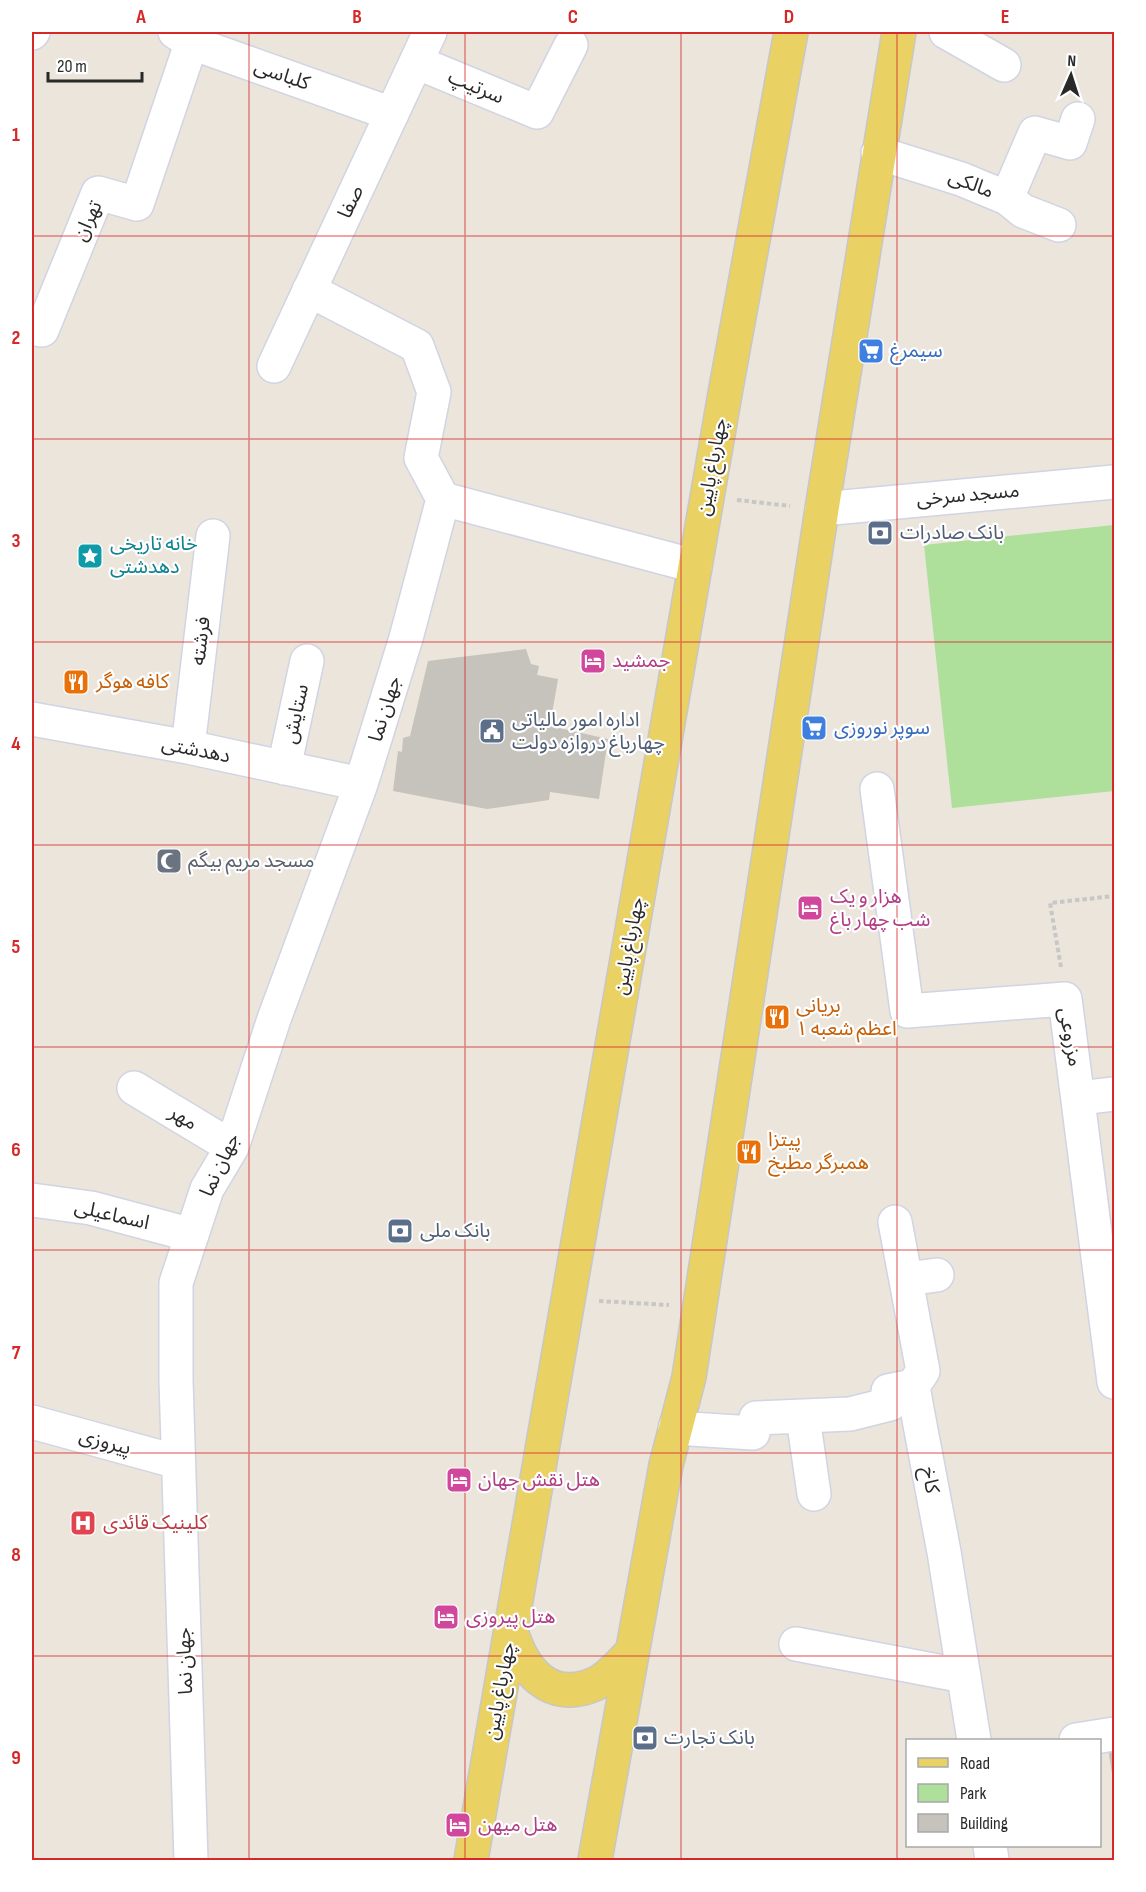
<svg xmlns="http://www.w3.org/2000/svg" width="1146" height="1892" viewBox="0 0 1146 1892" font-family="'Sofia Sans Condensed','Noto Sans Arabic',sans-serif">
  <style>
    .green { fill: #aedf9b }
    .building { fill: #c6c2bc }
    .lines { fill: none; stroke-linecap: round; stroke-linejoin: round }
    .minor-casing { stroke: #d1d4e2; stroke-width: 36 }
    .major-casing { stroke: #c7c7c7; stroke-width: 36 }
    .path { stroke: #c7c7c7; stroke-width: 4; stroke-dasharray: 4.5 3; stroke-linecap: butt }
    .minor { stroke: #fff; stroke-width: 33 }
    .major { stroke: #e9d163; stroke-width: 33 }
    .grid { fill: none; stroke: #d62828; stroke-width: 1.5; stroke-opacity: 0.55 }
    .labels { text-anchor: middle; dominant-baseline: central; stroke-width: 4.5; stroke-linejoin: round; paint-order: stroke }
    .street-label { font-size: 20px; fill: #292929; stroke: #fff }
    .shop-label { font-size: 20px; fill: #366cbe; stroke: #fff; text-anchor: start }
    .service-label { font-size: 20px; fill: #4e5e75; stroke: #fff; text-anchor: start }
    .culture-label { font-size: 20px; fill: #0d838f; stroke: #fff; text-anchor: start }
    .hotel-label { font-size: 20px; fill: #b23c85; stroke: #fff; text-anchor: start }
    .food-label { font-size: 20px; fill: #c56008; stroke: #fff; text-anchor: start }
    .worship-label { font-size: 20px; fill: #5b616d; stroke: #fff; text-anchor: start }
    .health-label { font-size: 20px; fill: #be3a42; stroke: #fff; text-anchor: start }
    .neatline { fill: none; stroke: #d62828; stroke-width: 2 }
    .grid-label { font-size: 20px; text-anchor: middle; font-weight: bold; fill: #d62828 }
  </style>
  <rect width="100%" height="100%" fill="#ebe5dc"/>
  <path class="green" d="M 1114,525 L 1114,791 L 952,808 L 924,545 Z"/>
  <path class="building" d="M 526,649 L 531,664 L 539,666 L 537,675 L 558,679 L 550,726 L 608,739 L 599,799 L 550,792 L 549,800 L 487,809 L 393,791 L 398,751 L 402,752 L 403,738 L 410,736 L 428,661 Z
    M 1114,1747 L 1114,1780 L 1113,1780 L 1108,1748 Z"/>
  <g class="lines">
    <g class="minor-casing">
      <path id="minor" d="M 175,32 L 192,43 L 392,114
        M 946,32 L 1004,65
        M 32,33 L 33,32
        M 416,62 L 537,112 L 571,45
        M 878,153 L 961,179 L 1007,198 L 1023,211 L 1059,225
        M 1007,198 L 1035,133 L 1070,143 L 1078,119
        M 309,290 L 417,346 L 434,392 L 421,458 L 443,499
        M 32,328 L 42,330 L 98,193 L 137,204 L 195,32
        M 274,366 L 430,32
        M 443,499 L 695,566
        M 822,509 L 1114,482
        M 32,719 L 188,747 L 361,784
        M 188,747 L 213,536
        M 284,768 L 307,661
        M 877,789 L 907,1011 L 1065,999 L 1114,1382
        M 134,1088 L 232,1147
        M 1079,1098 L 1114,1094
        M 32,1200 L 91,1208 L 192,1235
        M 895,1222 L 923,1371 L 913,1386 L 917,1409 L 944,1552 L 974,1740
        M 906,1279 L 937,1275
        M 803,1417 L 814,1494
        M 32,1422 L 178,1462
        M 675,1428 L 753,1433 L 756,1418 L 850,1414 L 890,1404 L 888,1391 L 913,1386
        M 796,1644 L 964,1676
        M 1076,1740 L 1114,1734
        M 990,1846 L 992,1860
        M 191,1860 L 176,1380 L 176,1283 L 207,1189 L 232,1147 L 274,1019 L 361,784 L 406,638 L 443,499"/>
    </g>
    <g class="major-casing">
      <path id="major" d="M 511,1631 C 523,1670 549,1704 595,1684 C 609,1678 620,1664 630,1654
        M 471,1860 L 726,388 L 791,32
        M 595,1860 L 666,1465 L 689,1377 L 822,509 L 899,32"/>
    </g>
    <path class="path" d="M 737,500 L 790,506
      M 1061,967 L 1050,903 L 1114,896
      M 599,1301 L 669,1305"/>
    <use href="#minor" class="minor"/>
    <use href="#major" class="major"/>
  </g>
  <path class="grid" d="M 249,32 L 249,1860M 465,32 L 465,1860M 681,32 L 681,1860M 897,32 L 897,1860M 32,236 L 1114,236M 32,439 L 1114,439M 32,642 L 1114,642M 32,845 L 1114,845M 32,1047 L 1114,1047M 32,1250 L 1114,1250M 32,1453 L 1114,1453M 32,1656 L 1114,1656"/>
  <defs>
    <g id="supermarket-square" transform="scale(1.35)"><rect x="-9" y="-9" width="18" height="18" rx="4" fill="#3f7fe0" stroke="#fff"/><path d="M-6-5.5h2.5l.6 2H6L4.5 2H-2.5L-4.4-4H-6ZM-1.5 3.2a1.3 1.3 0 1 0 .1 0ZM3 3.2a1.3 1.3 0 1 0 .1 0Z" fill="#fff"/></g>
    <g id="bank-square" transform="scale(1.35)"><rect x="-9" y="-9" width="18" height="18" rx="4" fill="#5c6f8a" stroke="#fff"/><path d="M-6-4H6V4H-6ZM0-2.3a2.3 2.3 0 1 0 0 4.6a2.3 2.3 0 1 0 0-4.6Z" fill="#fff"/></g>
    <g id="sight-square" transform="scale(1.35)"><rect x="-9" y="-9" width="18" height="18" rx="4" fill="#0f9aa8" stroke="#fff"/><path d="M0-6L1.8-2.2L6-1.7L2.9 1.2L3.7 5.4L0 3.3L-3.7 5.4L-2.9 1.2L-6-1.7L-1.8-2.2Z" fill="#fff"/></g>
    <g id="hotel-square" transform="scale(1.35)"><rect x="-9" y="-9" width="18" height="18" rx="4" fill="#d1479c" stroke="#fff"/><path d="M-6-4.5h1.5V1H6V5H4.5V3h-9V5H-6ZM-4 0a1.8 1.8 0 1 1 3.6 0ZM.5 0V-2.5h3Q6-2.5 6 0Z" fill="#fff"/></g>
    <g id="restaurant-square" transform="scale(1.35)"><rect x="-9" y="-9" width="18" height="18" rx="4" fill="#e8710a" stroke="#fff"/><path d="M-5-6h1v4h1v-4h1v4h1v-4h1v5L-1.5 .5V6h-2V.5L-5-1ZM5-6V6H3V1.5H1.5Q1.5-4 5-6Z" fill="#fff"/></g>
    <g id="civic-square" transform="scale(1.35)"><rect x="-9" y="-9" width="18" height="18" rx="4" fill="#5c6f8a" stroke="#fff"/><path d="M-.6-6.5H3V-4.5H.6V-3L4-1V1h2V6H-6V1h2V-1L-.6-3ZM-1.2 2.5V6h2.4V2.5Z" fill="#fff"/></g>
    <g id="mosque-square" transform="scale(1.35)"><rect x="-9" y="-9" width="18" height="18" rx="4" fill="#6b7280" stroke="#fff"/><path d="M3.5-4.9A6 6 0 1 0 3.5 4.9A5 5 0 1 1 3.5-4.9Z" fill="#fff"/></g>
    <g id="hospital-square" transform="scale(1.35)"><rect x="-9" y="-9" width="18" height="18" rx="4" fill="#e0444e" stroke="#fff"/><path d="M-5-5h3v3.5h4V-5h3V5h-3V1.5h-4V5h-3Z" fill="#fff"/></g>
  </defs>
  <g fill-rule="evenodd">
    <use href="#supermarket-square" x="871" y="351"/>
    <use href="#bank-square" x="880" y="533"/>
    <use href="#sight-square" x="90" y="556"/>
    <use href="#hotel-square" x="593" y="661"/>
    <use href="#restaurant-square" x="76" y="682"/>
    <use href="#supermarket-square" x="814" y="728"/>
    <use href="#civic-square" x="492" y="731"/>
    <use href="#mosque-square" x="169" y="861"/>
    <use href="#hotel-square" x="810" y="908"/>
    <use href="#restaurant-square" x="777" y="1017"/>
    <use href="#restaurant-square" x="749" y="1152"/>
    <use href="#bank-square" x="400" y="1231"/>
    <use href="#hotel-square" x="459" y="1480"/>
    <use href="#hospital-square" x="83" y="1523"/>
    <use href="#hotel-square" x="446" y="1617"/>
    <use href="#bank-square" x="645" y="1738"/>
    <use href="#hotel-square" x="458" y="1825"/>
  </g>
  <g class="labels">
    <g class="street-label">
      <text transform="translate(282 75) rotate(19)">کلباسی</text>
      <text transform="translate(476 87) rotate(23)">سرتیپ</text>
      <text transform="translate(971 184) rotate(21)">مالکی</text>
      <text transform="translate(351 202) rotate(-65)">صفا</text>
      <text transform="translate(88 221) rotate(-65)">تهران</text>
      <text transform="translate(712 467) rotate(-80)">چهارباغ پایین</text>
      <text transform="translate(968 495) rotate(-5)">مسجد سرخی</text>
      <text transform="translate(201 641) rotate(-83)">فرشته</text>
      <text transform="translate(385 709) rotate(-73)">جهان نما</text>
      <text transform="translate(296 714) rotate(-78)">ستایش</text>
      <text transform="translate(196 750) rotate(11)">دهدشتی</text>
      <text transform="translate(629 946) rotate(-80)">چهارباغ پایین</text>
      <text transform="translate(1070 1037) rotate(80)">مزروعی</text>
      <text transform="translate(183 1118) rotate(31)">مهر</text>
      <text transform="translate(220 1165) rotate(-65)">جهان نما</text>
      <text transform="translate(112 1215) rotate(13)">اسماعیلی</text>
      <text transform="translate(105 1442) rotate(15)">پیروزی</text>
      <text transform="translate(930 1480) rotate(79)">کاخ</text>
      <text transform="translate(185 1661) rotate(-92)">جهان نما</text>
      <text transform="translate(500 1691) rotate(-80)">چهارباغ پایین</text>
    </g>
    <g class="shop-label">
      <text x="890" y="351">سیمرغ</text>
      <text x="834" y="728">سوپر نوروزی</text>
    </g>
    <g class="service-label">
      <text x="900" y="533">بانک صادرات</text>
      <text x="512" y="720">اداره امور مالیاتی<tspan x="512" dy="23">چهارباغ دروازه دولت</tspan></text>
      <text x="420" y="1231">بانک ملی</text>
      <text x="664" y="1738">بانک تجارت</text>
    </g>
    <g class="culture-label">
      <text x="110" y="544">خانه تاریخی<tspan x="110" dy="23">دهدشتی</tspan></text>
    </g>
    <g class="hotel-label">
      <text x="612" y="661">جمشيد</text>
      <text x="830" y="897">هزار و یک<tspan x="830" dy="23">شب چهار باغ</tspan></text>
      <text x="478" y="1480">هتل نقش جهان</text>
      <text x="466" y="1617">هتل پیروزی</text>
      <text x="478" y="1825">هتل میهن</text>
    </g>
    <g class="food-label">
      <text x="96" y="682">کافه هوگر</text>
      <text x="796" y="1006">بریانی<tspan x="796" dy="23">اعظم شعبه ۱</tspan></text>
      <text x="768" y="1140">پیتزا<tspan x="768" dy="23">همبرگر مطبخ</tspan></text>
    </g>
    <g class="worship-label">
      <text x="188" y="861">مسجد مریم بیگم</text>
    </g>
    <g class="health-label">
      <text x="103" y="1523">کلینیک قائدی</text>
    </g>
  </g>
  <rect width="1146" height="1892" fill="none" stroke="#ffffff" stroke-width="66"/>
  <rect x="906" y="1739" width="195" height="108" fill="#ffffff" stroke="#a9a9a9" stroke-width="1.5"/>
  <rect x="918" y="1758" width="30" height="9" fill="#e9d163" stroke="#a9a9a9" stroke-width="1.5"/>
  <text x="960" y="1769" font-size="18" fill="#292929">Road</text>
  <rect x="918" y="1784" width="30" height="18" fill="#aedf9b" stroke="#a9a9a9" stroke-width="1.5"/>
  <text x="960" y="1799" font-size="18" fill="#292929">Park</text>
  <rect x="918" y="1814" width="30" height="18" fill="#c6c2bc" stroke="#a9a9a9" stroke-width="1.5"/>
  <text x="960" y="1829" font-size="18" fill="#292929">Building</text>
  <g transform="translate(1071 75) rotate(3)" stroke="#ffffff" stroke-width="4.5" paint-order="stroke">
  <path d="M0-4.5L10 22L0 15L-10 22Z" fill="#292929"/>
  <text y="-9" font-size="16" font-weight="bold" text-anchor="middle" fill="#292929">N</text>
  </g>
  <path d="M48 72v9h94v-9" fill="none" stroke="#292929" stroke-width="3"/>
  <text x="57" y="72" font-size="18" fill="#292929" stroke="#ffffff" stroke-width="4.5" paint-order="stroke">20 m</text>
  <rect x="33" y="33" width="1080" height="1826" class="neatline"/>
  <g class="grid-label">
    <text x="141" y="23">A</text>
    <text x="357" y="23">B</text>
    <text x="573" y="23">C</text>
    <text x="789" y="23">D</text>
    <text x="1005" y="23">E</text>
    <text x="16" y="141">1</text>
    <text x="16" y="344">2</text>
    <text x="16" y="547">3</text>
    <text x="16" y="750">4</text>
    <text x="16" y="953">5</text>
    <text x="16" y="1156">6</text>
    <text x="16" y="1359">7</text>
    <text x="16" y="1561">8</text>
    <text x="16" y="1764">9</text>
  </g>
</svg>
